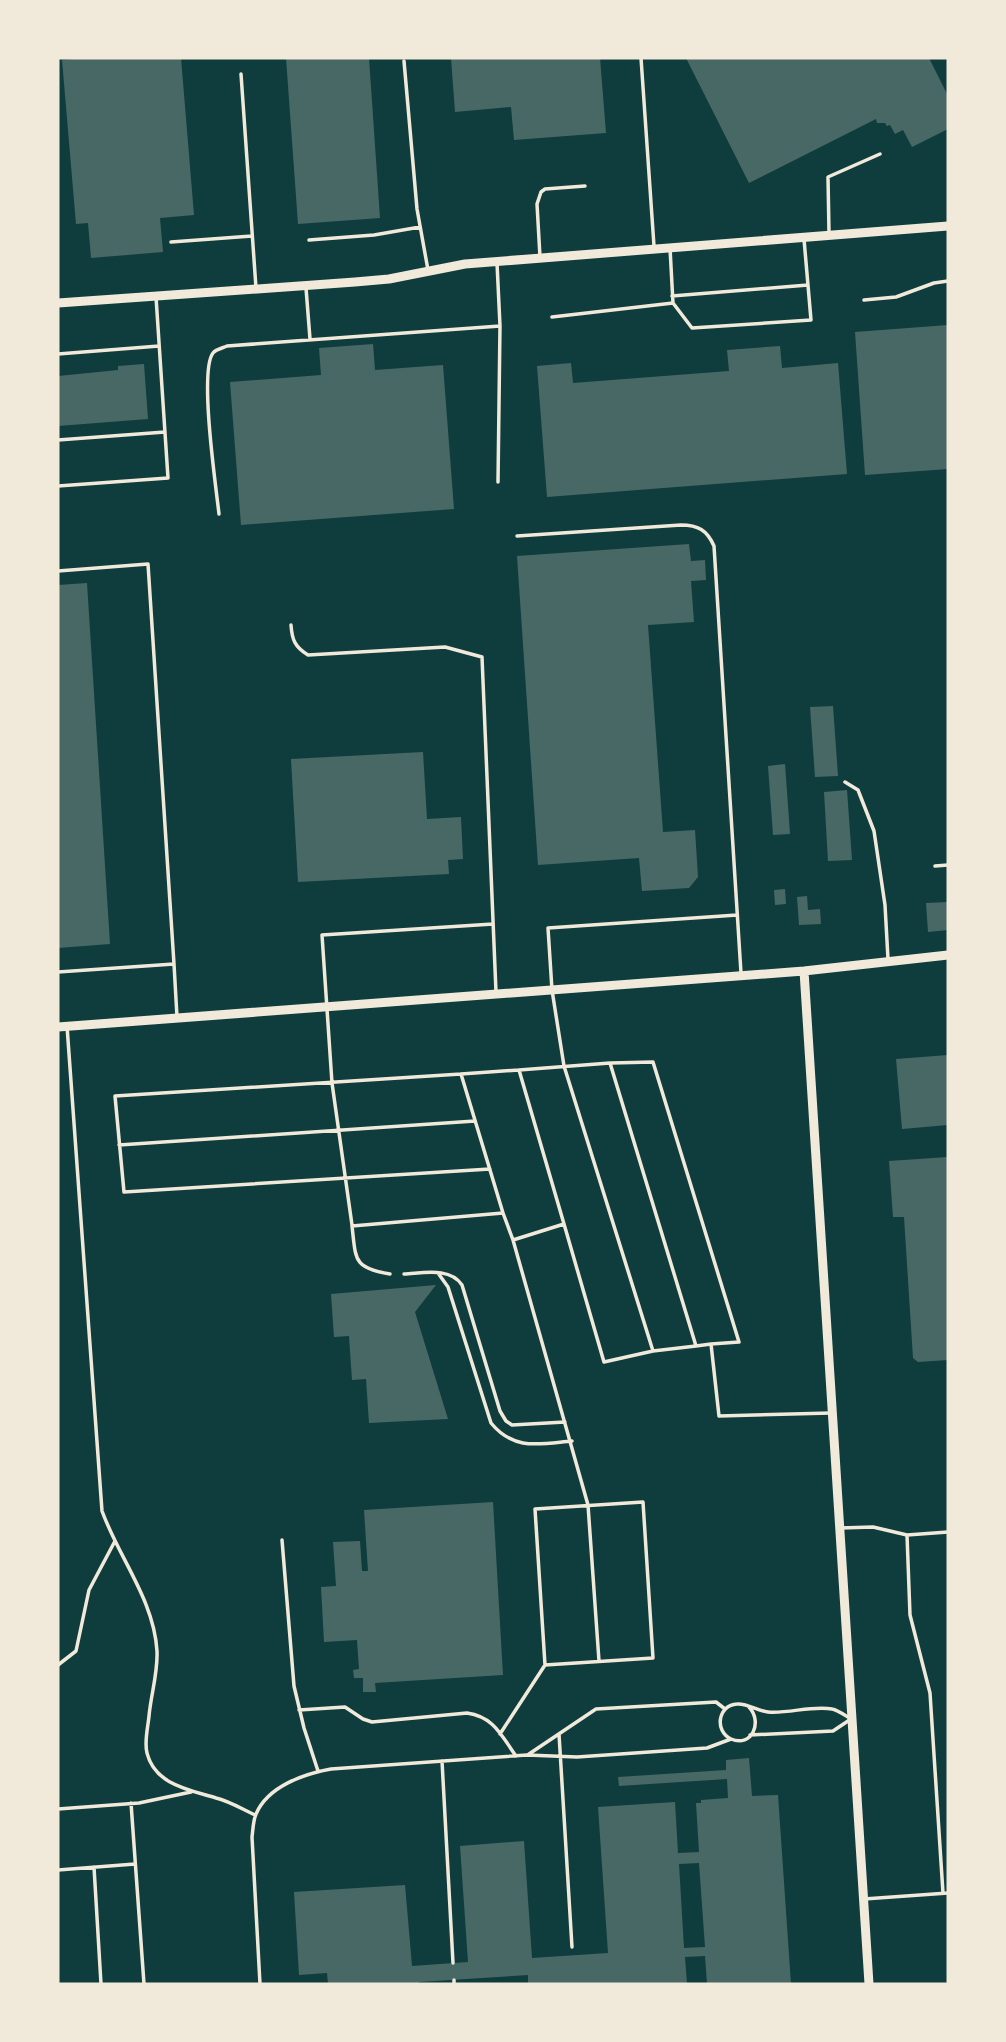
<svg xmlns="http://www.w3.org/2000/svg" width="1006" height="2042" viewBox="0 0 1006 2042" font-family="'Roboto Serif',serif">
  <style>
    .building { fill: #486865; fill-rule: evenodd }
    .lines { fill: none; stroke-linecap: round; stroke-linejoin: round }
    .service { stroke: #f1e9da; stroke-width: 3.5 }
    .tertiary { stroke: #f1e9da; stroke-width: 9 }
  </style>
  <rect width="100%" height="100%" fill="#0f3d3e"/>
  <path class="building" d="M 85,58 L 181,58 L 194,215 L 160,218 L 163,252 L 91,258 L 88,223 L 76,224 L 62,60 Z
    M 286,58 L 369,58 L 380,218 L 298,224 Z
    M 451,58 L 600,58 L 606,133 L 514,140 L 511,107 L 455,112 Z
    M 686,58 L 929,58 L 948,96 L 948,129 L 912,147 L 903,130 L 895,134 L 890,125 L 887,126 L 885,123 L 877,123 L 876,119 L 749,183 Z
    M 948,325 L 948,469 L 865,475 L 855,332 Z
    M 373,344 L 375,370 L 443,365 L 454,509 L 241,525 L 230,382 L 321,375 L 319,348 Z
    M 780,346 L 782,368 L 838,363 L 847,474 L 547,497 L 537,366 L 571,363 L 573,383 L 729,371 L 727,350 Z
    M 144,364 L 148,419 L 58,426 L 58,376 L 118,370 L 118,366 Z
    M 689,544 L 691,561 L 705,560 L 706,580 L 691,581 L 694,622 L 648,625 L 663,832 L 695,830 L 698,877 L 689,888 L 642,891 L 639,858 L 538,865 L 517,556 Z
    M 87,583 L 110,944 L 58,948 L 58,585 Z
    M 833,706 L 838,776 L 815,777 L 810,707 Z
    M 423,752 L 427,819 L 461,817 L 463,859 L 448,860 L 449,874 L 298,882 L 291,759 Z
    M 785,764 L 790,834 L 773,835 L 768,766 Z
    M 847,790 L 852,860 L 828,861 L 824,792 Z
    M 785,889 L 786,904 L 775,905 L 774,890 Z
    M 807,896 L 808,910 L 820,909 L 821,924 L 799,925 L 797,897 Z
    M 948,902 L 948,930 L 928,932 L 926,903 Z
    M 948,1055 L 948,1125 L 902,1129 L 896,1059 Z
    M 948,1157 L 948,1360 L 918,1362 L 913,1358 L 904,1217 L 893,1217 L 889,1161 Z
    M 436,1285 L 415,1312 L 448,1419 L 369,1423 L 366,1379 L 352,1380 L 349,1336 L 334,1337 L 331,1294 Z
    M 493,1502 L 503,1675 L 375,1683 L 376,1692 L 363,1692 L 363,1678 L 354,1678 L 353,1670 L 359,1669 L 357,1640 L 324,1642 L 321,1587 L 336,1586 L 333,1542 L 360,1541 L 362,1571 L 368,1571 L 364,1510 Z
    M 749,1758 L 752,1796 L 778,1795 L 791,1984 L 707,1984 L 705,1956 L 685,1957 L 687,1984 L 528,1984 L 528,1975 L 419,1982 L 419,1984 L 328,1984 L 327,1973 L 299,1975 L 294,1892 L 405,1885 L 412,1966 L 468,1962 L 460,1846 L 524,1841 L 532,1958 L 608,1953 L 598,1807 L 675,1802 L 678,1853 L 699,1852 L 696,1803 L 701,1803 L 701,1800 L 728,1798 L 727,1779 L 619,1786 L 618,1777 L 726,1770 L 726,1760 ZM 699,1863 L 705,1947 L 684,1948 L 679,1864 Z"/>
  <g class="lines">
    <path class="service" d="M 641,58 L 654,246
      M 404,61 L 417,209 L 428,270
      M 241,74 L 256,288
      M 829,233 L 828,177 L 880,154
      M 309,240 L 374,235 L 420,227
      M 171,242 L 252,236
      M 670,248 L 673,303 L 692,328 L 811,320 L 804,239
      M 540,257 L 537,204 L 541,192 L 545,189 L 585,186
      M 497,263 L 500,326 L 498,482
      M 306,288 L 310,339
      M 672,296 L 808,285
      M 864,300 L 896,297 L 934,283 L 948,281
      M 552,317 L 673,303
      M 58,354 L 159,346
      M 58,440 L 165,432
      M 58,486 L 168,478 L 156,297
      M 219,514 C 216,487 199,371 213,353 C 216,349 223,348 227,346 L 500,326
      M 517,536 L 681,525 C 698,525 707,530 714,546 L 741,973
      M 58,571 L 148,564 L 174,964
      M 291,625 C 292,640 295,647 308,655 L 445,647 L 482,657 L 496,992
      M 845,782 L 858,790 L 874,831 L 885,905 L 888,959
      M 935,866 L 948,865
      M 58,972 L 174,964 L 177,1017
      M 67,1026 L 102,1511 C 119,1558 154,1600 157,1651 C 158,1673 151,1694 149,1716 C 148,1727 144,1742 147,1753 C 155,1785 190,1790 216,1798 C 229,1801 242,1809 255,1815
      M 611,1063 L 653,1062 L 739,1342 L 711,1344 L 719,1416 L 831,1413
      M 461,1074 L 115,1096 L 124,1192 L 490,1169
      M 119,1145 L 475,1121
      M 503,1213 L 461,1074 L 519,1070
      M 564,1224 L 604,1362 L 653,1351 L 696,1346
      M 352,1225 L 332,1083 L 322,935 L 493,924
      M 513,1240 L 564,1224 L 519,1070 L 610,1063 L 696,1346 L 711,1344
      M 438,1273 L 448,1287 L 491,1423 C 514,1451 539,1444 572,1441
      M 390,1274 C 353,1268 356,1260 352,1226 L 503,1213 L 513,1240 L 588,1505 L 599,1661
      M 404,1274 C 424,1273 450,1267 462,1285 L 500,1411 L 506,1421 L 512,1425 L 565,1422
      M 653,1351 L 564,1066 L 552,990 L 548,928 L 737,915
      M 840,1528 L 873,1527 L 907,1535 L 910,1615 L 930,1693 L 943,1893
      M 907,1535 L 948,1532
      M 282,1540 L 294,1686 L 304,1728 L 318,1771
      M 58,1665 L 76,1651 L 89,1590 L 115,1541
      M 749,1707 C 763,1722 752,1748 731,1739 C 714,1731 718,1705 737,1704 C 747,1703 758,1711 768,1712 C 788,1714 813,1705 832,1709 C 838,1710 846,1716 851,1719 L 833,1731 L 750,1735
      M 299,1710 L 345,1707 L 363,1719 L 372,1722 L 467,1713 C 494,1717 501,1735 516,1756
      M 500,1734 L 545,1665 L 535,1509 L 643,1502 L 653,1658 L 545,1665
      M 559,1734 L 572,1947
      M 529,1754 L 596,1709 L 716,1702 L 725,1709
      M 442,1761 L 453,1963
      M 131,1803 L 144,1984
      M 58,1809 L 139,1803 L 191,1792
      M 94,1867 L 101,1984
      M 58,1870 L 135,1864
      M 864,1899 L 948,1893
      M 454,1980 L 454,1984
      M 260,1984 L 252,1837 C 253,1830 253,1821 256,1814 C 268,1786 304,1774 331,1769 L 527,1755 L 577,1757 L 707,1748 L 731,1739"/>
    <path class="tertiary" d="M 58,303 L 355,282 L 389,279 L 465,264 L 948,226
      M 804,971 L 869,1984
      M 58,1027 L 804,971 L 948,955"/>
  </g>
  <rect width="1006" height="2042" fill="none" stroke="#f1e9da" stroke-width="119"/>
</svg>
